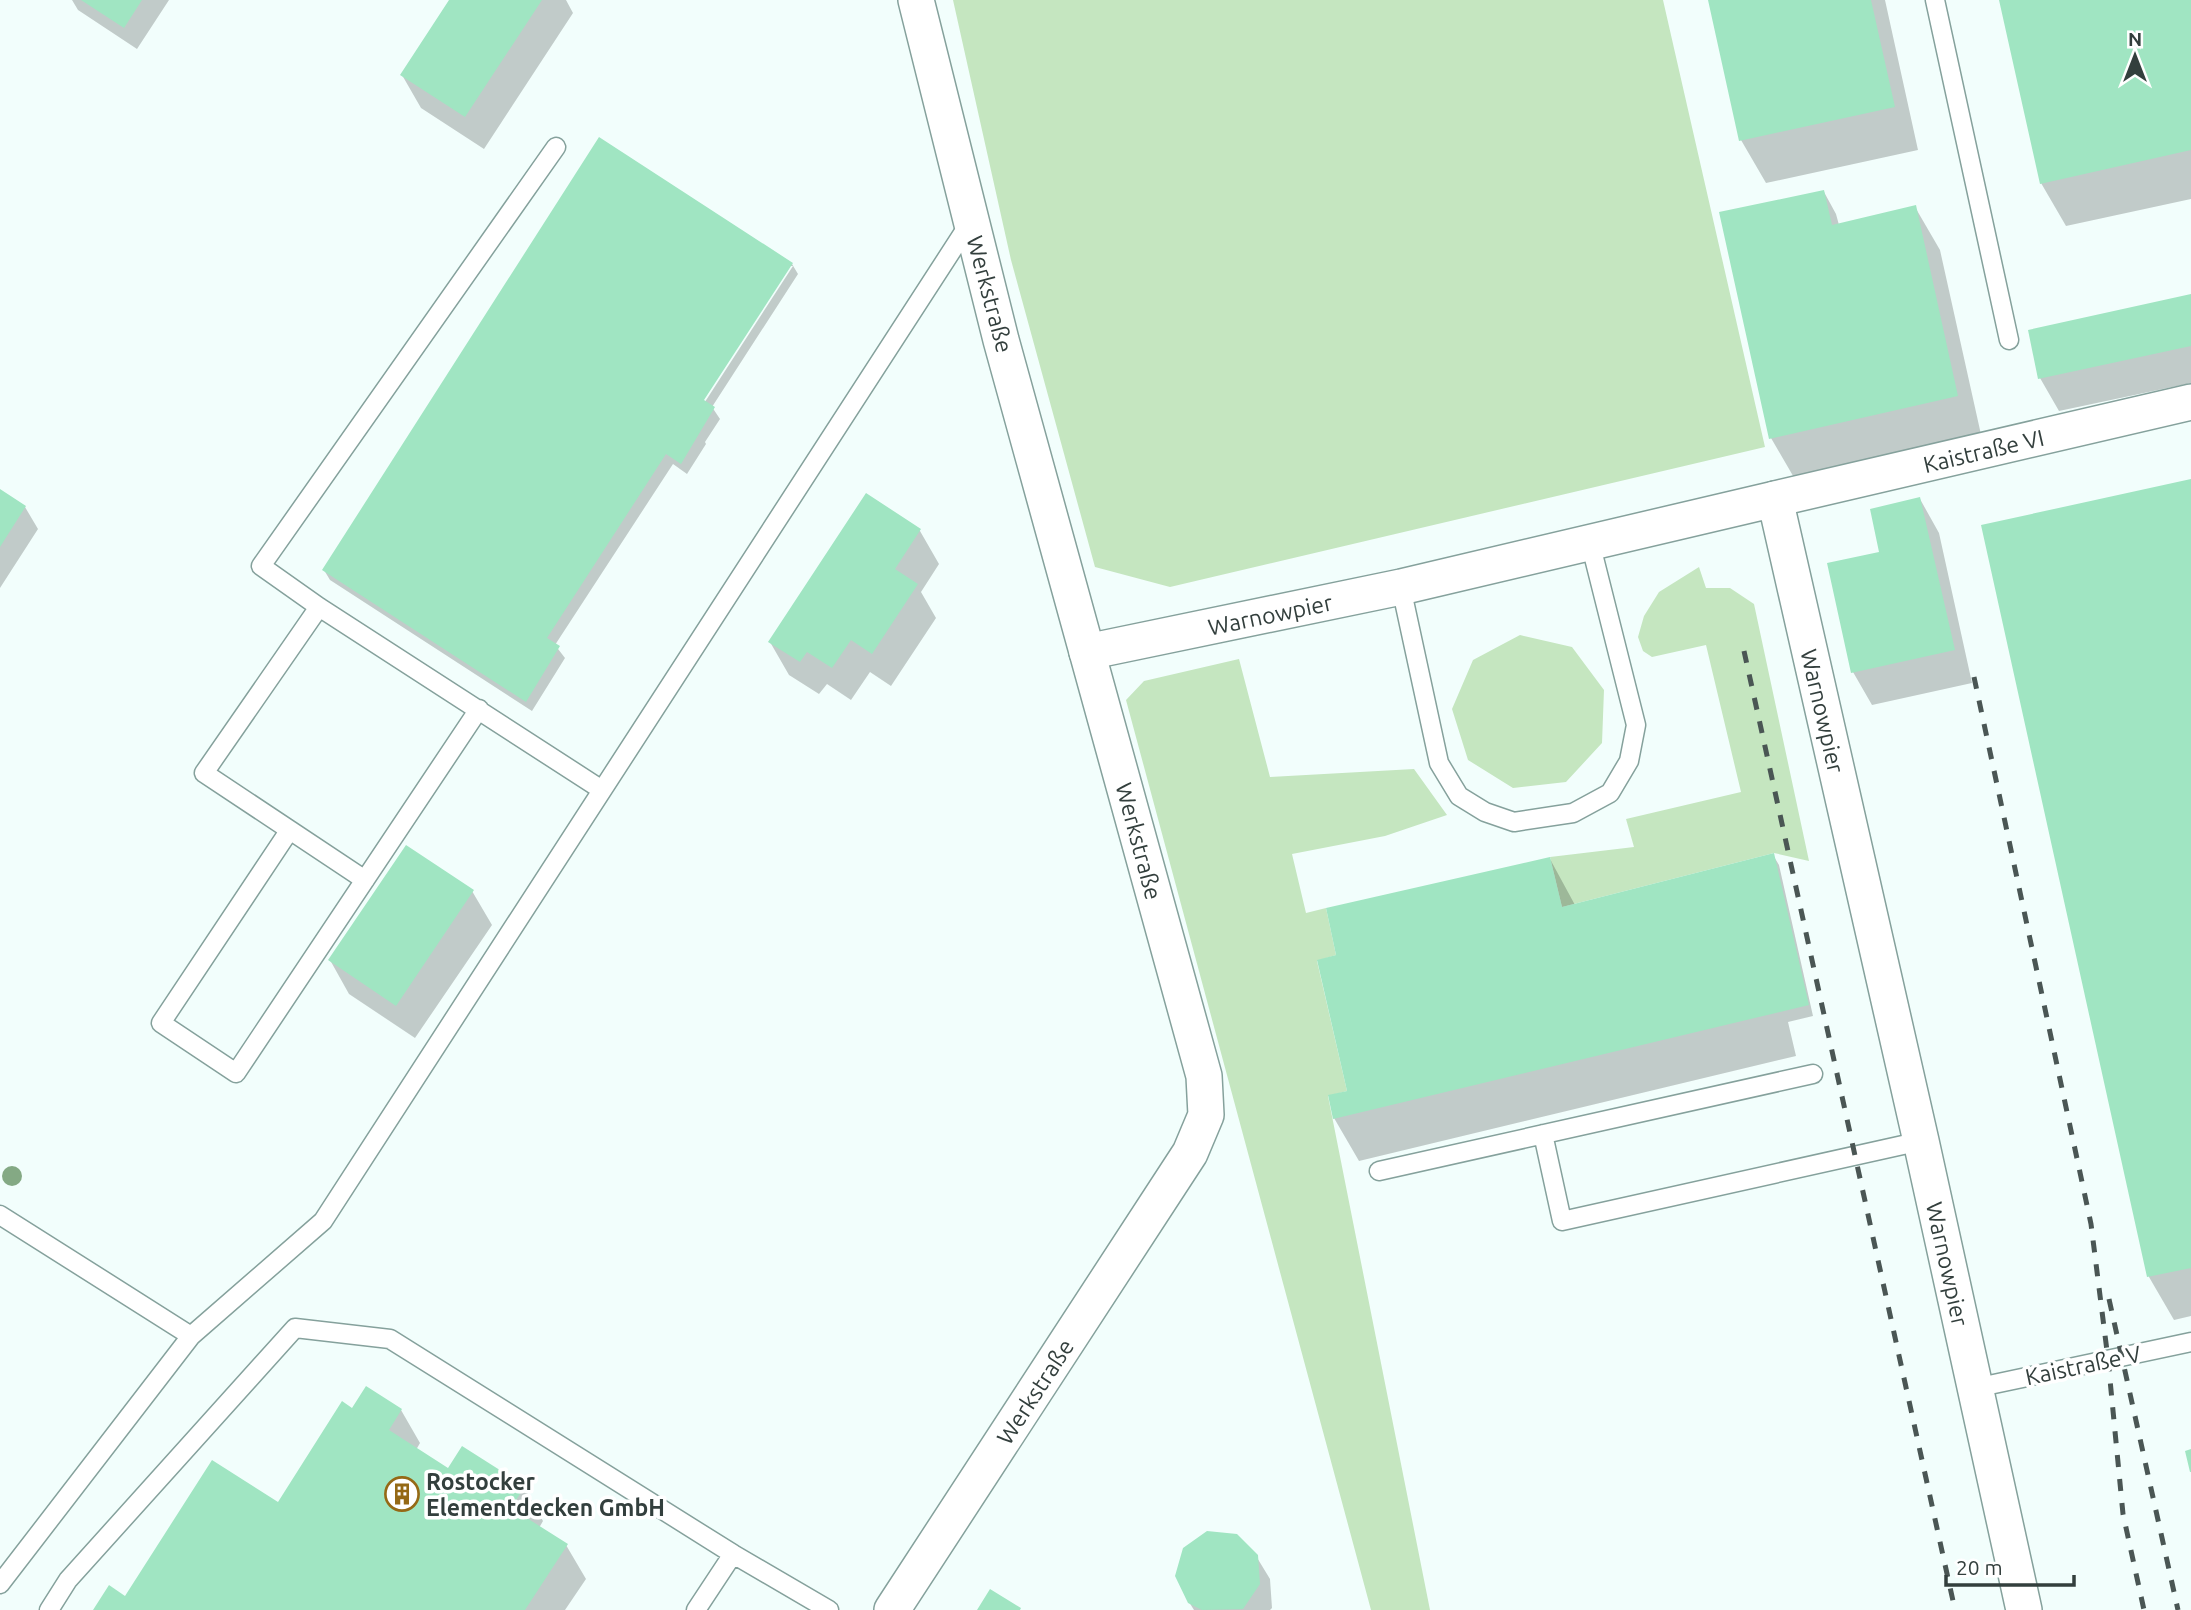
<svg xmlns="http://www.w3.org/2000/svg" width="2191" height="1610" viewBox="0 0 2191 1610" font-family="Ubuntu,sans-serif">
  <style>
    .green { fill: #c5e6c0 }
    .shadow { fill: #0003; fill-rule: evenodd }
    .building { fill: #a0e5c2 }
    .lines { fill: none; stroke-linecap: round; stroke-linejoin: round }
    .lane-casing { stroke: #85a19c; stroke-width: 21 }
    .street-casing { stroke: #85a19c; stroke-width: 38 }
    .lane { stroke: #fff; stroke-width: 18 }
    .street { stroke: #fff; stroke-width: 35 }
    .rail { stroke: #4a5654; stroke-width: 5; stroke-dasharray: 12 12; stroke-linecap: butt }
    .tree { fill: #84a984 }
    .labels { text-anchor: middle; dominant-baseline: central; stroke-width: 7; stroke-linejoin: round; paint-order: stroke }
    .street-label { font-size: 23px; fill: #333f3d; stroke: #fff }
    .poi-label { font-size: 23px; font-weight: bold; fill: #333f3d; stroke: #fff; text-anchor: start }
  </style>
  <rect width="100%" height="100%" fill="#f2fefc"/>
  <path class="green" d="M 953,0 L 1663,0 L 1765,447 L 1170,587 L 1095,567 L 1011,260 Z
    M 1699,567 L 1706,588 L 1730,588 L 1754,604 L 1809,861 L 1774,853 L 1562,907 L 1550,857 L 1634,847 L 1626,819 L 1741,792 L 1706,645 L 1652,657 L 1643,651 L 1638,637 L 1644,616 L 1659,592 Z
    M 1520,635 L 1572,647 L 1604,690 L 1602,743 L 1566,782 L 1513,788 L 1468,760 L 1452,709 L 1473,660 Z
    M 1239,659 L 1270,777 L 1414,769 L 1447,815 L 1385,836 L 1292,854 L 1306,913 L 1326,908 L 1336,955 L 1317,961 L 1347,1091 L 1328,1096 L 1430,1610 L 1371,1610 L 1126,700 L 1144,681 Z"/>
  <path class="shadow" d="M 72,0 L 169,0 L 137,49 L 78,10 Z
    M 451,0 L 566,0 L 573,13 L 484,149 L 421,108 L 402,75 Z
    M 1710,0 L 1885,0 L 1918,150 L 1766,183 L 1741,140 Z
    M 2001,0 L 2191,0 L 2191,199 L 2066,226 L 2041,183 Z
    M 1824,192 L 1836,214 L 1839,225 L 1915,207 L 1940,250 L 1982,439 L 1796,481 L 1771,438 Z
    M 792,264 L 798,274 L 712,407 L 720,419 L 705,442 L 706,444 L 687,474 L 673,464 L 555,645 L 565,658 L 532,711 L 330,580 L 324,570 ZM 789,266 L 793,266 L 701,408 L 698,406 Z
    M 2191,296 L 2191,383 L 2059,411 L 2040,378 Z
    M 2191,481 L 2191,1316 L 2174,1320 L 2149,1277 L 1983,526 Z
    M 0,491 L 25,507 L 38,529 L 0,588 Z
    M 867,496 L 920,531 L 939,564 L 921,592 L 936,618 L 891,686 L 870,672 L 851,700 L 827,684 L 819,694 L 789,675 L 770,642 Z
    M 1920,499 L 1939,533 L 1972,683 L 1872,705 L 1853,672 L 1881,553 Z
    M 1773,855 L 1779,865 L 1813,1016 L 1788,1022 L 1796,1056 L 1359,1161 L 1334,1118 L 1349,1093 L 1338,957 L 1550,859 L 1575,905 Z
    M 472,891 L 492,925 L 415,1038 L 349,994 L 330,960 Z
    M 353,1410 L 401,1410 L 420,1443 L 416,1450 L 448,1470 L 524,1487 L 543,1521 L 539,1528 L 566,1545 L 586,1579 L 565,1610 L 95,1610 L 126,1598 L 278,1504 Z
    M 1256,1556 L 1270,1579 L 1272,1608 L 1270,1610 L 1194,1610 L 1189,1602 Z"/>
  <path class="building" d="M 81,0 L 142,0 L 124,28 Z
    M 449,0 L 542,0 L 465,117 L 400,75 Z
    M 1708,0 L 1871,0 L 1895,107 L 1739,141 Z
    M 1999,0 L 2191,0 L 2191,150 L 2040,184 Z
    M 599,137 L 793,263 L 704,400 L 715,407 L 681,464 L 666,454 L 547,638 L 560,646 L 526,702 L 322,570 Z
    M 1824,190 L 1832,225 L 1916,205 L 1958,396 L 1769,439 L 1719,212 Z
    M 2191,294 L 2191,346 L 2038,379 L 2028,330 Z
    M 2191,479 L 2191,1268 L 2147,1277 L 1981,525 Z
    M 0,489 L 26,506 L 0,547 Z
    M 866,493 L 921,529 L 895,569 L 918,584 L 872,654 L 851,640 L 832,668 L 807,652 L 800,662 L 768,642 Z
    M 1920,497 L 1955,650 L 1851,673 L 1827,563 L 1879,552 L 1870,509 Z
    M 406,845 L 474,890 L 396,1006 L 328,960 Z
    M 1774,853 L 1809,1005 L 1333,1119 L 1328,1095 L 1347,1091 L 1317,960 L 1336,955 L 1326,908 L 1550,857 L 1562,907 Z
    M 366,1386 L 402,1409 L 389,1430 L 448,1468 L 462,1446 L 525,1486 L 511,1508 L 568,1544 L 525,1610 L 93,1610 L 109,1585 L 125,1596 L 212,1460 L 278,1502 L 342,1401 L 352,1408 Z
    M 2191,1449 L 2191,1472 L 2190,1472 L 2185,1451 Z
    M 1207,1531 L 1237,1534 L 1258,1555 L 1260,1584 L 1243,1609 L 1202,1610 L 1188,1603 L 1175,1576 L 1183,1548 Z
    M 990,1589 L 1021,1608 L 1020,1610 L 977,1610 Z"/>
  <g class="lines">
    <g class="lane-casing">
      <path id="lane" d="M 1935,0 L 2009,340
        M 556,147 L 261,566 L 319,607 L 602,790
        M 1401,587 L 1439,763 L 1459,796 L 1485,812 L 1514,822 L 1573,813 L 1610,793 L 1629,761 L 1636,725 L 1590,542
        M 319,607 L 204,773 L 365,880
        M 289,831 L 161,1023 L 236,1073 L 479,709
        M 1543,1134 L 1562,1221 L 1921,1141
        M 1379,1171 L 1813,1074
        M 0,1215 L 191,1336
        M 1975,1388 L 2191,1342
        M 0,1584 L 191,1336 L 323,1221 L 971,221
        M 49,1610 L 68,1580 L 295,1328 L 390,1339 L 733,1554
        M 696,1610 L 733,1554 L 829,1610"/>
    </g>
    <g class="street-casing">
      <g id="street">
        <path id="s1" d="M 1775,499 L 2191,402"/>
        <path id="s2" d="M 1087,652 L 1401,587 L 1775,499 L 1921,1141 L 2024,1610"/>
        <path id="s3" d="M 892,1610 L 1190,1153 L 1206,1115 L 1204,1076 L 1001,340 L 916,0"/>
      </g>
    </g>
    <use href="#lane" class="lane"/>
    <use href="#street" class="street"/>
    <path class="rail" d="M 1744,651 L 1955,1610
      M 1974,677 L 2091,1224 L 2108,1359 L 2123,1514 L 2144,1610
      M 2109,1299 L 2178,1610"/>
  </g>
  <circle class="tree" cx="12" cy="1176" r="10"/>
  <defs>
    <g id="building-ring" transform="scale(1.75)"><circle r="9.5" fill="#fff" stroke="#956915" stroke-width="1.5"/><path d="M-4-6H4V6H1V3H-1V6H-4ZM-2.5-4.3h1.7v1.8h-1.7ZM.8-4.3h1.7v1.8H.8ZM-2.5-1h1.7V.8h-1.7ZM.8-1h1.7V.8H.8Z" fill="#956915"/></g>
  </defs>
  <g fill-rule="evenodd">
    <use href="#building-ring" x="402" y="1494"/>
  </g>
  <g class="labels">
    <g class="street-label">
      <text transform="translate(990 294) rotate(75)">Werkstraße</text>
      <text stroke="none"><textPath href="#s1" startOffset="214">Kaistraße VI</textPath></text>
      <text stroke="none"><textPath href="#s2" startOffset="187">Warnowpier</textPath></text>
      <text stroke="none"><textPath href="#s2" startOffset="922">Warnowpier</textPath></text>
      <text transform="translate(1139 841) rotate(75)">Werkstraße</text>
      <text stroke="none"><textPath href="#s2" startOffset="1489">Warnowpier</textPath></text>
      <text transform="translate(2083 1365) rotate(-12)">Kaistraße V</text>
      <text stroke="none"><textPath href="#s3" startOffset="261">Werkstraße</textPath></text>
    </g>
    <g class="poi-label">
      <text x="426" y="1481">Rostocker<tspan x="426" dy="26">Elementdecken GmbH</tspan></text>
    </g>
  </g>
  <g transform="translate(2135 56)" stroke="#ffffff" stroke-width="5" paint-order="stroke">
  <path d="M0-5L12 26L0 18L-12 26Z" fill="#333f3d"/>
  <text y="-10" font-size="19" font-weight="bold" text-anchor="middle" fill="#333f3d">N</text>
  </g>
  <path d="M1946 1575v10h128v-10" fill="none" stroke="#333f3d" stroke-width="3.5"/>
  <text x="1956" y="1575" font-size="21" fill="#333f3d" stroke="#ffffff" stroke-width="5" paint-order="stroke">20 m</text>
</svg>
